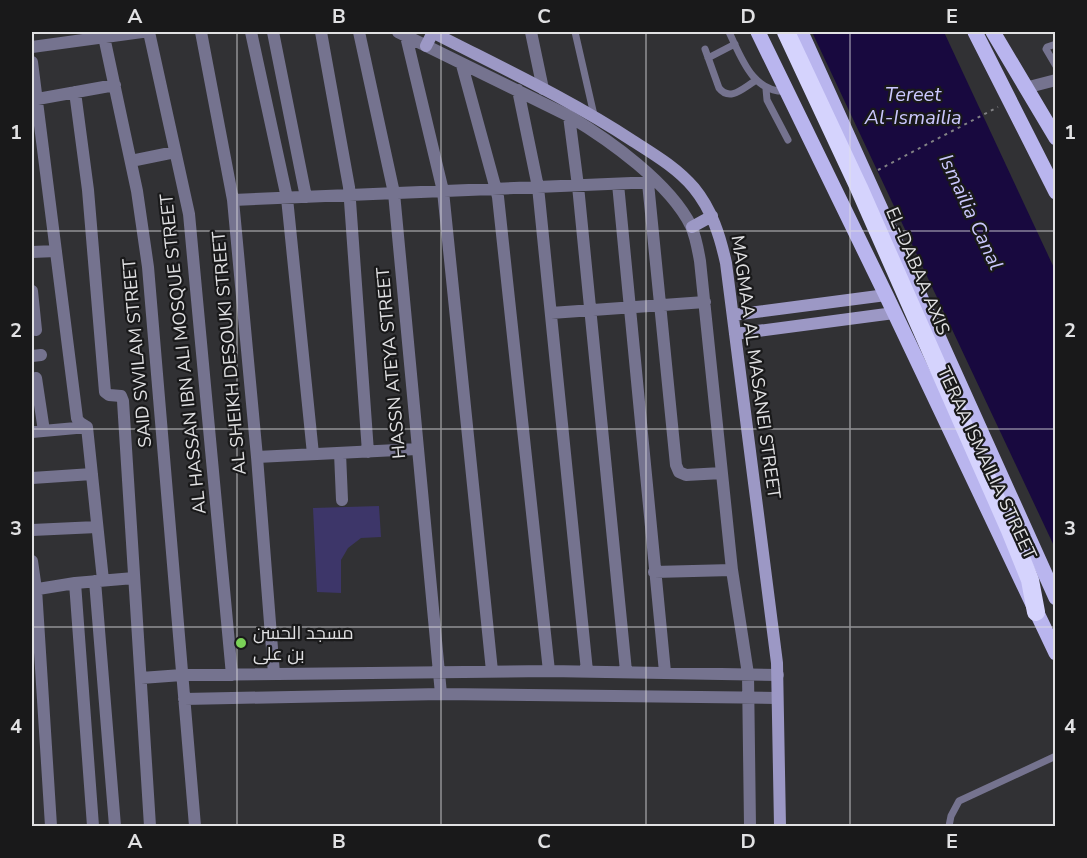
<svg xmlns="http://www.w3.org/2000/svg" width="1087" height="858" viewBox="0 0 1087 858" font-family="'Nunito Sans',Cairo,sans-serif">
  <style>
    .green { fill: #3d3669 }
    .water { fill: #18093f }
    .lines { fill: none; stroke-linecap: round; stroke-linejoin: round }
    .path { stroke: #828285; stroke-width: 2; stroke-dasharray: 3 4.5; stroke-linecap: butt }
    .lane { stroke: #75738f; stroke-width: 7 }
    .street { stroke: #75738f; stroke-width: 12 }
    .secondary { stroke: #9c98c5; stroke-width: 12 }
    .primary { stroke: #b9b5ee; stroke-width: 15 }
    .highway { stroke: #d5d3fd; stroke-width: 18 }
    .grid { fill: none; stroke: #e1e1e3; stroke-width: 1.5; stroke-opacity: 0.55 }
    .poi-dot { fill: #7ad157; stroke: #19191a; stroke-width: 2 }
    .labels { text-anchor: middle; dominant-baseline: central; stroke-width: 4.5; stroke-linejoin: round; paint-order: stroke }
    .street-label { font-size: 18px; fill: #e1e1e3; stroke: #19191a }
    .poi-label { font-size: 18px; fill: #e1e1e3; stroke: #19191a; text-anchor: start }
    .water-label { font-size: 20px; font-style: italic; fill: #cbc8fe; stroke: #19191a }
    .neatline { fill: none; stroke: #e1e1e3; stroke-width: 2 }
    .grid-label { font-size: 20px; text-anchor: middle; font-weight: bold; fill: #e1e1e3 }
  </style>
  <rect width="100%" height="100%" fill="#313134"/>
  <path class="green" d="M 379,506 L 381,537 L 361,538 L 348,548 L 341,560 L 341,593 L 317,592 L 313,508 Z"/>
  <path class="water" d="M 812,32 L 944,32 L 1055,270 L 1055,548 Z"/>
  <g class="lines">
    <path class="path" d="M 878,170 L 998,107"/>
    <path class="lane" d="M 575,32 L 594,115
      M 729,32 C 741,57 753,94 787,91
      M 1056,44 L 1047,47 L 1046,49 L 1056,66
      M 705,49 L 719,88 C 730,102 743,88 755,81
      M 708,58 L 735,44
      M 766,89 L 767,100 L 788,140
      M 949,826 L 951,816 L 959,801 L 1056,756"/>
    <path class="street" d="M 103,32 L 137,191 L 148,267 L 195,826
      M 149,32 L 189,214 L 232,675
      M 201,32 L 233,200 L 257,457 L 274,674
      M 251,32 L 287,198 L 313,454
      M 273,32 L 306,197
      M 321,32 L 349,187 L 368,452
      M 359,32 L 394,193 L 441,694
      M 398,32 L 569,116 C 609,140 670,183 691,226 C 696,237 698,250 700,261 L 732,570 L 748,674 L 750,826
      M 531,32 L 543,89
      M 406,36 L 443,191 L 492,671
      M 32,47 L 142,32
      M 32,62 L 77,418 L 79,422 L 87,427 L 103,580
      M 462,65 L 498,197 L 549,671
      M 1025,88 L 1056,80
      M 518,90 L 538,187 L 587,671
      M 75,92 L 88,190 L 105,392 L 109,395 L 121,396 L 123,401 L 150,826
      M 32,100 L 115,85
      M 569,116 L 578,186 L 626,671
      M 131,161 L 175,152
      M 648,183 L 676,465 L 679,472 L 686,475 L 722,473
      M 618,184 L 665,672
      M 233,200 L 655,182
      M 32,252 L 56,251
      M 32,291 L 36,330
      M 551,313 L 705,302
      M 32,356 L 41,355
      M 36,378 L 44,431
      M 32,432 L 87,427
      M 340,453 L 342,500
      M 257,457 L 417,449
      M 32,478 L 92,474
      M 32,530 L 97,527
      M 32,561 L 36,589 L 51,826
      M 654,572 L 732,570
      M 95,581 L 115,826
      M 75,583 L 93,826
      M 32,590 L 75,583 L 134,578
      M 141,678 L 182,675 L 549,671 L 778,675
      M 184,699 L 441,694 L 777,698"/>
    <path class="secondary" d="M 432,32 C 500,67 569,99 633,141 C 655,155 677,168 694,188 C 712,210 720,236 726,263 L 777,663 L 780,826
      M 426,46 L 433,32
      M 692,227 L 712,216
      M 733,315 L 886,295
      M 735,334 L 894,313"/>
    <path class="primary" d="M 758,32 L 886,295 L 1056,653
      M 801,32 L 1056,598
      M 975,32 L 1056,192
      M 993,32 L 1056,138"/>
    <path class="highway" d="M 786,32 L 859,188 L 1009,528 L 1030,580 L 1036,612"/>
  </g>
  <path class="grid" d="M 237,32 L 237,826M 441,32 L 441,826M 646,32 L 646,826M 850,32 L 850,826M 32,231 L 1056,231M 32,429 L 1056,429M 32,627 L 1056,627"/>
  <circle class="poi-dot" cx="241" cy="643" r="6"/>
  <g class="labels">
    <g class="street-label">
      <text transform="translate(918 271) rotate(67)">EL-DABAA AXIS</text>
      <text transform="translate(137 353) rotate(-95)">SAID SWILAM STREET</text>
      <text transform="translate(229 353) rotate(-95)">AL SHEIKH DESOUKI STREET</text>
      <text transform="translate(183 354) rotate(-96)">AL HASSAN IBN ALI MOSQUE STREET</text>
      <text transform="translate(391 363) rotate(-95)">HASSN ATEYA STREET</text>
      <text transform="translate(756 367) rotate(82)">MAGMAA AL MASANEI STREET</text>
      <text transform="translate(987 463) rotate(65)">TERAA ISMAILIA STREET</text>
    </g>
    <g class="poi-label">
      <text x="253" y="633">مسجد الحسن<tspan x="253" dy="21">بن على</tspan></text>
    </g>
    <g class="water-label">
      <text x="913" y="94">Tereet<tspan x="913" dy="23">Al-Ismailia</tspan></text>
      <text transform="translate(971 212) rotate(65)">Ismaïlia Canal</text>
    </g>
  </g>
  <rect width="1087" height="858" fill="none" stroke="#19191a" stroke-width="66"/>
  <rect x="33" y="33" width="1021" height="792" class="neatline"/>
  <g class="grid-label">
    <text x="135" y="23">A</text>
    <text x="339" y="23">B</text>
    <text x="544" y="23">C</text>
    <text x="748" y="23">D</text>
    <text x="952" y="23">E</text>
    <text x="16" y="139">1</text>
    <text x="1070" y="139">1</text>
    <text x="16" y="337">2</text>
    <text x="1070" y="337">2</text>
    <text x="16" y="535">3</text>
    <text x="1070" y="535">3</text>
    <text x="16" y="733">4</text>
    <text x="1070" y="733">4</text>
    <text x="135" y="848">A</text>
    <text x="339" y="848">B</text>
    <text x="544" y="848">C</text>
    <text x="748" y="848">D</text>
    <text x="952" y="848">E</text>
  </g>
</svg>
